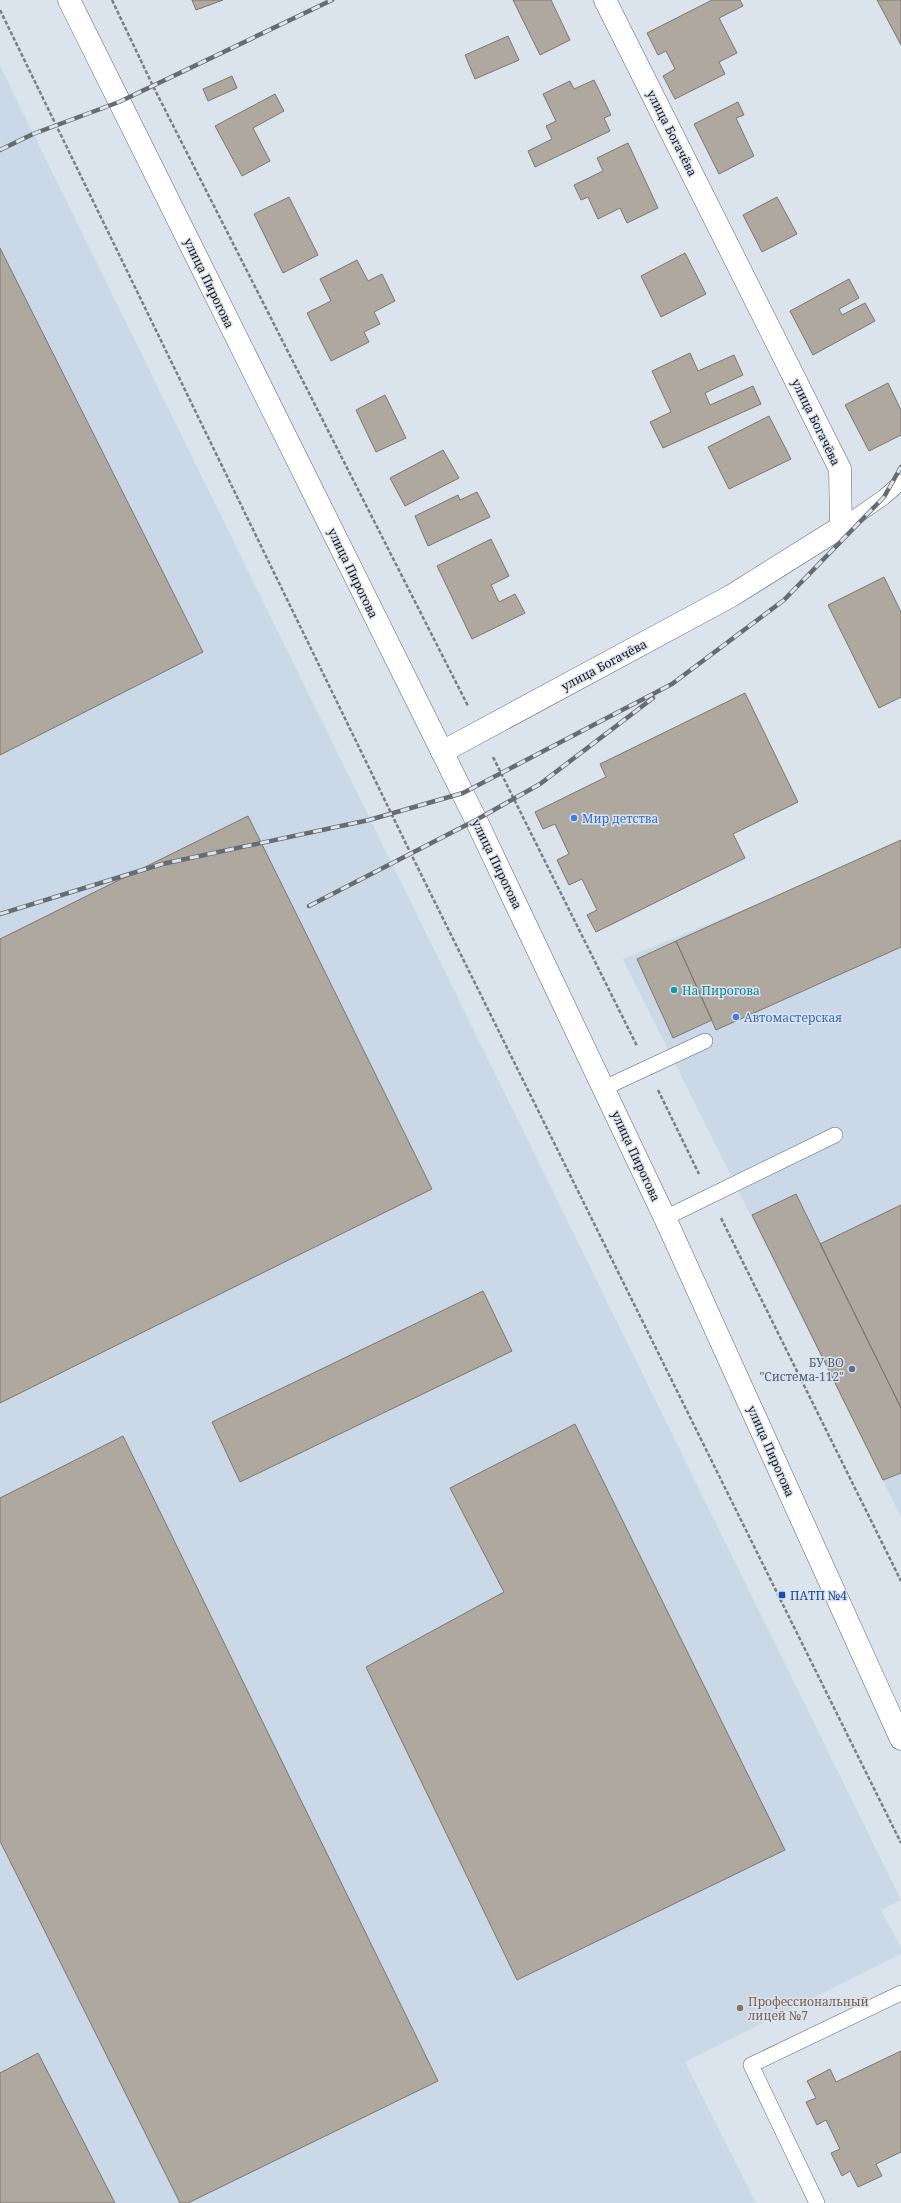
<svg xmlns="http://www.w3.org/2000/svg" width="901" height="2203" viewBox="0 0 901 2203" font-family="'Noto Serif',serif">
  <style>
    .built { fill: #cad8e7 }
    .building { fill: #afa89e; stroke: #7e776e }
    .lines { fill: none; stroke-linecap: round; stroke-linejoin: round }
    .lane-casing { stroke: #5c636c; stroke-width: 16 }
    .street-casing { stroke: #5c636c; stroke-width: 23 }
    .secondary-casing { stroke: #5c636c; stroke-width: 23 }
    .path { stroke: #7a7f86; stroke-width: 2.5; stroke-dasharray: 4 2; stroke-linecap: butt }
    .lane { stroke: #fff; stroke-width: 15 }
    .street { stroke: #fff; stroke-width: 22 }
    .secondary { stroke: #fff; stroke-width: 22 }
    .rail-casing { stroke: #676c72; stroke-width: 4.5 }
    .rail { stroke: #dbe3ed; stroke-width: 3; stroke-dasharray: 9; stroke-linecap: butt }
    .shop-dot { fill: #3f7fe0; stroke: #dbe3ed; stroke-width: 1.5 }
    .culture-dot { fill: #0f9aa8; stroke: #dbe3ed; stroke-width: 1.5 }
    .service-dot { fill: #5c6f8a; stroke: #dbe3ed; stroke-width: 1.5 }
    .transit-dot { fill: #1a4fb4; stroke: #dbe3ed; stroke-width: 1.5 }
    .education-dot { fill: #8d6e63; stroke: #dbe3ed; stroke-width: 1.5 }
    .labels { text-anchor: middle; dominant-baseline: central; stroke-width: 3; stroke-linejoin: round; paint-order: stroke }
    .street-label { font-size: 12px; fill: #14171a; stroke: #dbe3ed }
    .shop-label { font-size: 12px; fill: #366cbe; stroke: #dbe3ed; text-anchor: start }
    .culture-label { font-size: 12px; fill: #0d838f; stroke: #dbe3ed; text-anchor: start }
    .service-label { font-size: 12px; fill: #4e5e75; stroke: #dbe3ed; text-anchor: end }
    .transit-label { font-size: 12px; fill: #164399; stroke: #dbe3ed; text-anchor: start }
    .education-label { font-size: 12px; fill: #785e54; stroke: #dbe3ed; text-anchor: start }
  </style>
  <rect width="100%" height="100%" fill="#dbe3ed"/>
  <path class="built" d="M 0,66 L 901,1900 L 881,1910 L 901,1948 L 901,1954 L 685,2062 L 756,2203 L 0,2203 Z
    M 901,845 L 901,1517 L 623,959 Z"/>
  <path class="building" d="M 192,0 L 223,0 L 196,10 Z
    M 513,0 L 551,0 L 570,40 L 540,55 Z
    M 712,0 L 740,0 L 743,6 L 719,18 L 737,53 L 719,62 L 725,74 L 675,99 L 663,76 L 675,69 L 666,51 L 658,55 L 647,33 Z
    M 877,0 L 901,0 L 901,45 Z
    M 508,36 L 519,60 L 475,79 L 465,55 Z
    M 232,76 L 237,88 L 208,101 L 203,89 Z
    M 594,80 L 611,115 L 604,118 L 610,131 L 535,167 L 528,151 L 552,139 L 546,126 L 556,121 L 543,94 L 570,81 L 574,89 Z
    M 275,94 L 284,111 L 253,128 L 270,161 L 242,176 L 215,126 Z
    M 738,102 L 744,115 L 736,118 L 754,156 L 719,174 L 694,124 Z
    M 628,143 L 658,208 L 627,223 L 620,208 L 598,219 L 588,197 L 581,200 L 574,185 L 603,171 L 597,158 Z
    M 289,197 L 318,255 L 283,273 L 254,214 Z
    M 777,197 L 797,234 L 762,252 L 743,215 Z
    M 0,248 L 203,652 L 0,755 Z
    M 685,253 L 706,294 L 661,317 L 641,276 Z
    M 357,260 L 368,281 L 382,274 L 395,301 L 374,312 L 380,324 L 364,332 L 369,342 L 331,361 L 307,313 L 331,301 L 320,279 Z
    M 849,279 L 859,298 L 839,309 L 842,315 L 865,303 L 875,321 L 813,355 L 790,311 Z
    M 690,353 L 698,371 L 734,355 L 743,375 L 705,393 L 710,405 L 753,386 L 761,404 L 663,448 L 650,422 L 671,412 L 652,371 Z
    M 888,383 L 901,410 L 901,435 L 869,451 L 845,405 Z
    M 385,395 L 406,438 L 376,452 L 356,410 Z
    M 769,416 L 791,459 L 729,489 L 708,447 Z
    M 443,450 L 459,478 L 405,506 L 390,478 Z
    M 477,492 L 490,517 L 428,546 L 415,516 L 458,495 L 460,500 Z
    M 491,539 L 509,576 L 491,585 L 499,602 L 515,594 L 525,613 L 472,639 L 437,566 Z
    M 884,577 L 901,612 L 901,697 L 879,708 L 828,605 Z
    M 745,693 L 798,802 L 733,834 L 745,858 L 596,932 L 587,915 L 597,910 L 582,879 L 569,885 L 557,860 L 569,854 L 555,824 L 543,829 L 535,812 L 606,777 L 600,764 Z
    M 248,816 L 432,1189 L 0,1403 L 0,939 Z
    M 901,840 L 901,947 L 716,1030 L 676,941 Z
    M 676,941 L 712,1020 L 673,1038 L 637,959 Z
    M 796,1194 L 901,1408 L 901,1473 L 883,1480 L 752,1215 Z
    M 901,1205 L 901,1408 L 820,1244 Z
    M 483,1291 L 512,1351 L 240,1482 L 212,1422 Z
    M 575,1424 L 785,1850 L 517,1980 L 366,1667 L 504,1592 L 450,1488 Z
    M 123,1436 L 438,2081 L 188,2203 L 180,2203 L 0,1841 L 0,1498 Z
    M 901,2051 L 901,2152 L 876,2164 L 882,2176 L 858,2187 L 850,2171 L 842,2176 L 831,2153 L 840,2149 L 826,2120 L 817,2125 L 806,2102 L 816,2098 L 807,2081 L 830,2069 L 836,2082 Z
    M 38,2053 L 115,2203 L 0,2203 L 0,2073 Z"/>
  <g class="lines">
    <g class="lane-casing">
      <path id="lane" d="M 841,527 L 884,497 L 901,482
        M 604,1088 L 705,1041
        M 665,1218 L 835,1135
        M 817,2203 L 751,2065 L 901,1993"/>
    </g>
    <g class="street-casing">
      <path id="street" d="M 442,752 L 731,596 L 841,527 L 840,469 L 605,0"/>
    </g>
    <g class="secondary-casing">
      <path id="secondary" d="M 69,0 L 476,820 L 665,1218 L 901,1739"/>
    </g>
    <path class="path" d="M 112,0 L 153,86 L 468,706
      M 0,10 L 411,854 L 901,1843
      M 493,757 L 637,1046
      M 658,1090 L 699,1174
      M 721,1218 L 901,1581"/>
    <use href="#lane" class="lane"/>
    <use href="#street" class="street"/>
    <use href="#secondary" class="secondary"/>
    <g class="rail-casing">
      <path id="rail" d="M 0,150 L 33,134 L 119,102 L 332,0
        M 309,906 L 476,820 L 540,784 L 653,698
        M 0,914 L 162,864 L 369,820 L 463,793 L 672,684 L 784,600 L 884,497 L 901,467"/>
    </g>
    <use href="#rail" class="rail"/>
  </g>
  <g class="shop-dot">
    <circle cx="574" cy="818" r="4"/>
    <circle cx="736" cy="1017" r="4"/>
  </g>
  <circle class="culture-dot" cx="674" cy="990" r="4"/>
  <circle class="service-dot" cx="852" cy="1369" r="4"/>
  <rect class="transit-dot" x="778" y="1591" width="8" height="8" rx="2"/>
  <circle class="education-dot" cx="740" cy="2008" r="4"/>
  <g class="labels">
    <g class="street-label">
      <text transform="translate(672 133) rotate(63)">улица Богачёва</text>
      <text transform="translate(209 283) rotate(64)">улица Пирогова</text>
      <text transform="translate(816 422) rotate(64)">улица Богачёва</text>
      <text transform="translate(353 573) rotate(64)">улица Пирогова</text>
      <text transform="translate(604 665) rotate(-28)">улица Богачёва</text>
      <text transform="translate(497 864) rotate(64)">улица Пирогова</text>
      <text transform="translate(636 1156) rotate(65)">улица Пирогова</text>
      <text transform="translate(771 1451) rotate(66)">улица Пирогова</text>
    </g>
    <g class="shop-label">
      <text x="582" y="818">Мир детства</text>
      <text x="744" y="1017">Автомастерская</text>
    </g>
    <g class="culture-label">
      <text x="682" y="990">На Пирогова</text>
    </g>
    <g class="service-label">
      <text x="844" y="1362">БУ ВО<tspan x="844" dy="14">"Система-112"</tspan></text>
    </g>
    <g class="transit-label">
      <text x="790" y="1595">ПАТП №4</text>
    </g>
    <g class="education-label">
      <text x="748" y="2001">Профессиональный<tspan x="748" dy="14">лицей №7</tspan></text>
    </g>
  </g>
</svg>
